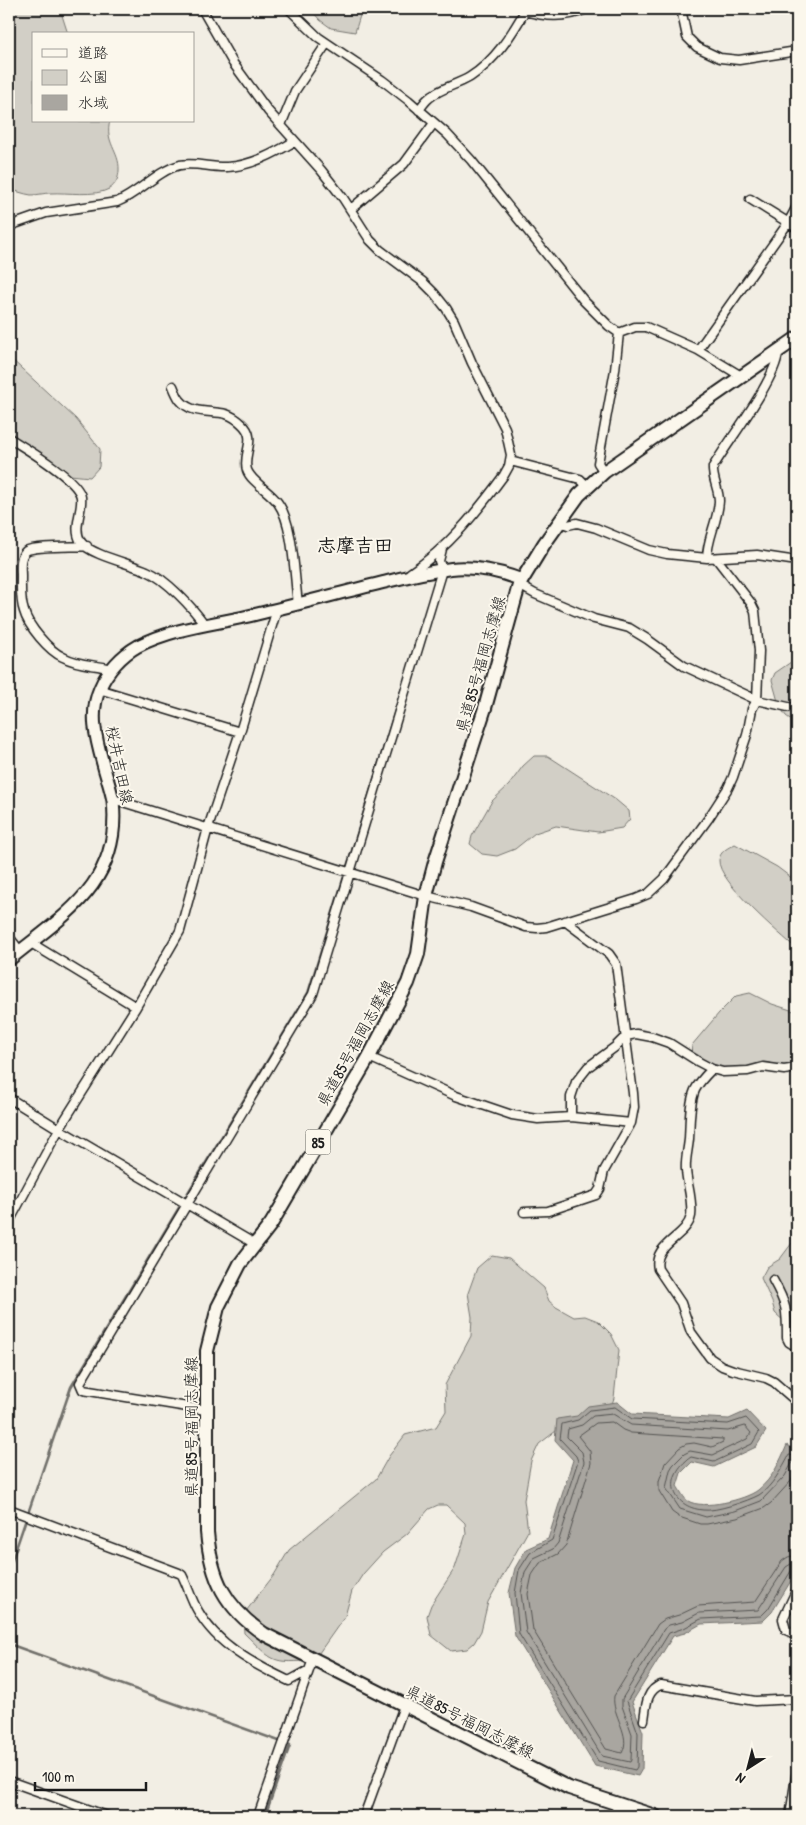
<svg xmlns="http://www.w3.org/2000/svg" width="806" height="1825" viewBox="0 0 806 1825" font-family="'Patrick Hand','Klee One',sans-serif">
  <style>
    .green { fill: #d2cfc6; stroke: #777671 }
    .water { fill: #a9a6a0; stroke: #716f6b }
    .lines { fill: none; stroke-linecap: round; stroke-linejoin: round }
    .shore { stroke: #545351; stroke-width: 1 }
    .stream { stroke: #716f6b; stroke-width: 2.5 }
    .minor-casing { stroke: #1c1c1c; stroke-width: 11 }
    .secondary-casing { stroke: #1c1c1c; stroke-width: 15 }
    .primary-casing { stroke: #1c1c1c; stroke-width: 16 }
    .minor { stroke: #fbf7ec; stroke-width: 8 }
    .secondary { stroke: #fbf7ec; stroke-width: 11 }
    .primary { stroke: #fbf7ec; stroke-width: 12 }
    .labels { text-anchor: middle; dominant-baseline: central; stroke-width: 4; stroke-linejoin: round; paint-order: stroke }
    .shield { fill: #fbf7ec; stroke: #5f5e5a; stroke-width: 1 }
    .shield-label { font-size: 15px; font-weight: bold; fill: #1c1c1c }
    .street-label { font-size: 16px; fill: #1c1c1c; stroke: #fbf7ec }
    .quarter-label { font-size: 19px; font-weight: bold; fill: #1c1c1c; stroke: #fbf7ec }
  </style>
  <rect width="100%" height="100%" fill="#f2eee4"/>
  <filter id="ink" filterUnits="userSpaceOnUse"><feTurbulence type="fractalNoise" baseFrequency=".02" numOctaves="2"/><feDisplacementMap in="SourceGraphic" scale="10" xChannelSelector="R" yChannelSelector="G"/><feConvolveMatrix kernelMatrix="1 2 1 2 8 2 1 2 1" color-interpolation-filters="sRGB"/></filter>
  <g filter="url(#ink)">
    <path class="green" d="M 9,9 L 60,9 L 68,34 L 34,34 L 34,121 L 110,121 C 104,142 120,152 119,170 C 119,177 116,185 109,189 C 95,197 66,192 51,193 C 44,193 38,195 31,195 C 24,194 16,191 9,189 Z
      M 310,9 L 362,9 L 355,32 L 331,28 L 320,20 Z
      M 9,357 L 76,419 L 100,449 L 99,467 L 90,477 L 70,475 L 15,441 L 9,441 Z
      M 791,662 L 797,666 L 797,724 L 786,716 L 779,705 L 772,680 L 775,673 Z
      M 534,756 L 548,756 L 616,800 L 629,811 L 630,819 L 622,828 L 598,832 L 556,826 L 535,833 L 515,849 L 497,856 L 482,854 L 470,844 L 472,836 L 492,801 L 509,785 L 523,766 Z
      M 735,844 L 777,867 L 797,882 L 797,949 C 781,935 717,881 719,860 C 720,851 728,848 735,844 Z
      M 750,993 L 772,1004 L 797,1012 L 797,1067 L 781,1068 L 756,1072 L 729,1070 L 709,1066 L 691,1054 L 692,1045 L 719,1013 L 736,996 Z
      M 797,1202 L 797,1321 L 787,1324 L 775,1313 L 772,1302 L 761,1278 L 767,1267 L 780,1259 L 792,1243 L 790,1211 Z
      M 492,1255 L 509,1258 L 544,1288 L 549,1301 L 556,1307 L 574,1317 L 585,1316 L 598,1321 L 611,1334 L 619,1350 L 614,1398 L 611,1407 L 569,1421 L 539,1444 L 531,1461 L 524,1500 L 528,1531 L 488,1602 L 481,1631 L 474,1643 L 467,1649 L 451,1651 L 431,1635 L 427,1616 L 431,1605 L 455,1568 L 466,1534 L 465,1523 L 446,1505 L 438,1505 L 429,1509 L 407,1534 L 383,1552 L 363,1574 L 352,1591 L 345,1616 L 314,1660 C 271,1664 274,1662 244,1633 L 243,1615 L 274,1575 L 289,1550 L 376,1479 L 389,1456 L 405,1435 L 436,1427 L 446,1411 L 445,1385 L 471,1336 L 472,1317 L 468,1293 L 477,1268 Z"/>
    <path class="water" d="M 617,1402 L 632,1414 L 729,1419 L 747,1411 L 766,1431 L 756,1447 L 714,1467 L 692,1462 L 681,1473 L 677,1486 C 680,1490 684,1499 688,1501 C 703,1510 745,1500 758,1490 C 773,1478 780,1461 787,1445 L 797,1452 L 797,1571 L 772,1612 L 763,1621 L 701,1624 L 685,1633 L 673,1636 L 632,1702 L 643,1732 L 642,1769 L 638,1776 L 595,1766 L 515,1636 L 509,1593 L 515,1568 L 526,1549 L 548,1539 L 573,1460 L 555,1440 L 557,1419 L 577,1416 L 588,1406 Z"/>
    <g class="lines">
      <path class="shore" d="M 797,1456 L 789,1455 C 782,1468 772,1487 759,1495 C 748,1501 715,1512 703,1510 C 670,1507 663,1476 691,1457 L 714,1462 L 752,1444 L 759,1432 L 746,1418 L 728,1424 L 632,1419 L 615,1407 L 590,1410 L 578,1420 L 562,1424 L 560,1439 L 576,1456 L 578,1461 L 552,1540 L 530,1553 L 519,1570 L 515,1593 L 519,1634 L 598,1761 L 635,1770 L 637,1767 L 638,1733 L 627,1701 L 669,1633 L 684,1628 L 701,1619 L 761,1616 L 768,1609 L 791,1571 L 797,1569
        M 797,1462 L 792,1463 L 785,1476 L 761,1501 L 735,1511 L 706,1517 L 680,1509 L 666,1488 L 670,1470 L 673,1465 L 684,1454 L 690,1451 L 713,1455 L 747,1439 L 751,1433 L 745,1426 L 728,1431 L 631,1425 L 613,1414 L 593,1416 L 582,1425 L 568,1429 L 567,1437 L 582,1452 L 584,1462 L 558,1543 L 553,1549 L 534,1558 L 525,1572 L 521,1593 L 526,1632 L 602,1756 L 630,1762 L 631,1760 L 632,1734 L 622,1706 L 622,1699 L 664,1629 L 669,1625 L 682,1622 L 699,1613 L 758,1610 L 786,1567 L 791,1564 L 797,1563
        M 797,1470 L 791,1481 L 771,1503 L 764,1508 L 737,1518 L 707,1524 L 700,1524 L 679,1517 L 672,1512 L 659,1491 L 659,1481 L 665,1463 L 679,1448 L 686,1444 L 694,1443 L 712,1447 L 723,1442 L 723,1439 L 631,1433 L 623,1430 L 612,1422 L 596,1423 L 578,1436 L 590,1451 L 591,1463 L 566,1545 L 558,1554 L 540,1563 L 532,1575 L 528,1594 L 533,1630 L 606,1749 L 622,1753 C 632,1735 611,1715 614,1696 L 658,1624 L 665,1619 L 679,1615 L 698,1606 L 755,1602 L 782,1561 L 788,1557 L 797,1555"/>
      <path class="stream" d="M 9,1569 L 71,1387 L 308,993 L 402,688
        M 9,1644 L 290,1745 L 265,1816"/>
      <g class="minor-casing">
        <path id="minor" d="M 202,9 L 233,63 L 268,111 L 321,170 L 343,198 L 370,240 L 380,250 L 423,282 L 434,293 L 446,308 L 454,321 L 472,363 L 505,428 L 511,455 L 509,466 L 504,475 C 477,512 448,548 410,573
          M 289,9 L 318,37 L 382,80 L 408,100 L 447,134 L 471,160 L 584,301 L 609,326 L 619,333
          M 681,9 L 687,37 L 697,47 L 720,58 L 739,60 L 797,51
          M 525,11 C 545,17 567,18 586,9
          M 419,110 C 422,106 425,101 429,98 C 440,88 457,85 470,77 C 495,61 512,34 526,9
          M 281,125 L 295,91 L 327,43
          M 750,199 L 797,228
          M 351,209 L 404,164 L 434,123
          M 9,226 L 46,213 L 117,202 C 139,193 157,171 180,165 C 196,162 211,168 227,167 C 251,166 275,153 295,141
          M 619,333 L 635,327 L 646,327 L 698,350 L 741,376
          M 698,350 L 788,223 L 797,206
          M 173,386 C 175,391 177,396 180,400 C 192,415 211,410 226,414 C 232,416 238,420 242,424 C 258,438 242,454 247,470 C 251,482 271,492 278,503 C 294,525 294,576 298,603
          M 9,438 C 25,448 78,479 81,497 C 83,511 72,528 81,542 C 90,555 132,564 147,571 C 166,579 193,608 205,625
          M 510,461 L 580,479 L 587,486
          M 604,472 L 598,463 L 615,370 L 619,333
          M 560,522 L 568,525 L 577,523 L 596,528 L 649,550 L 667,554 L 707,558 L 757,555 L 797,561
          M 87,546 C 76,547 33,546 26,551 C 19,557 21,568 21,576 C 21,588 20,600 24,611 C 28,626 49,651 63,657 C 80,666 94,664 111,669
          M 707,558 C 707,539 718,521 719,501 C 719,489 712,479 713,467 C 729,440 775,381 778,353
          M 519,585 L 535,594 L 594,619 L 629,628 L 647,639 L 684,666 L 757,700 L 797,709
          M 99,689 L 240,732
          M 113,799 L 426,896 L 471,907 L 526,927 L 537,928 L 546,927 L 636,899 L 648,894 L 664,879 L 708,819 L 728,788 L 733,777 L 747,735 L 752,709 L 757,700 L 759,651 L 755,611 L 751,603 L 716,558
          M 9,937 L 20,951
          M 31,943 L 136,1007
          M 369,1057 L 456,1096 L 512,1115 L 538,1119 L 571,1117 L 631,1123
          M 712,1069 C 706,1075 699,1082 695,1090 C 689,1104 690,1124 689,1139 C 688,1150 685,1160 686,1170 C 687,1185 693,1200 691,1216 C 687,1237 652,1244 658,1269 L 681,1303 L 691,1332 L 710,1358 L 722,1366 L 733,1370 L 766,1378 L 774,1382 L 797,1402
          M 9,1098 L 59,1129 L 255,1244
          M 571,1117 L 571,1097 L 576,1082 L 588,1067 L 615,1047 L 626,1036 L 636,1034 L 652,1037 L 669,1043 L 699,1062 L 712,1069 L 723,1072 L 748,1071 L 763,1067 L 784,1070 L 797,1068
          M 524,1212 L 548,1211 L 596,1195 L 600,1189 L 604,1171 L 631,1123 L 634,1107 L 633,1093 L 616,964 L 609,954 L 565,921
          M 9,1222 L 59,1129 L 136,1007 L 180,931 L 208,828 L 240,732 L 277,609
          M 773,1280 C 787,1305 787,1310 787,1338 L 789,1342 L 797,1347
          M 206,1410 L 83,1390 L 80,1383 L 313,994 L 442,570 L 439,561 L 442,549
          M 9,1509 L 179,1573 L 182,1575 C 188,1587 191,1599 198,1611 C 217,1645 255,1665 289,1681 L 309,1670
          M 797,1589 L 783,1619 L 786,1630 L 797,1635
          M 644,1720 C 646,1707 646,1690 661,1685 L 755,1701 L 797,1699
          M 9,1781 L 107,1816
          M 258,1816 L 313,1659
          M 364,1816 L 404,1706
          M 614,1816 L 618,1805
          M 790,1816 L 797,1770"/>
      </g>
      <g class="secondary-casing">
        <path id="secondary" d="M 9,960 C 64,915 122,883 113,801 C 111,789 106,776 103,764 C 96,739 89,713 100,688 C 107,671 122,655 138,646 C 175,627 217,624 257,614 C 299,604 340,593 381,583 C 406,577 432,570 457,568 C 479,567 501,572 522,580"/>
      </g>
      <g class="primary-casing">
        <path id="primary" d="M 655,1816 L 569,1788 L 264,1634 C 225,1607 211,1579 207,1532 L 207,1351 L 218,1307 L 240,1264 L 271,1224 L 369,1057 L 408,983 L 418,954 L 426,896 L 435,862 L 485,708 L 519,585 L 544,544 L 579,495 L 604,472 L 797,338"/>
      </g>
      <use href="#minor" class="minor"/>
      <use href="#secondary" class="secondary"/>
      <use href="#primary" class="primary"/>
    </g>
  </g>
  <g class="labels">
    <rect class="shield" x="305.5" y="1129.5" width="25" height="25" rx="4"/>
    <g class="shield-label">
      <text x="318" y="1142">85</text>
    </g>
    <g class="street-label">
      <text transform="translate(480 664) rotate(-74)">県道85号福岡志摩線</text>
      <text transform="translate(120 765) rotate(78)">桜井吉田線</text>
      <text transform="translate(355 1043) rotate(-61)">県道85号福岡志摩線</text>
      <text transform="translate(191 1427) rotate(-90)">県道85号福岡志摩線</text>
      <text transform="translate(470 1721) rotate(27)">県道85号福岡志摩線</text>
    </g>
    <g class="quarter-label">
      <text x="355" y="545">志摩吉田</text>
    </g>
  </g>
  <rect width="806" height="1825" fill="none" stroke="#fbf7ec" stroke-width="30"/>
  <rect x="15" y="15" width="776" height="1795" fill="none" stroke="#1c1c1c" stroke-width="2" filter="url(#ink)"/>
  <rect x="32" y="32" width="162" height="90" fill="#fbf7ec" stroke="#a29f99"/>
  <rect x="42" y="49" width="25" height="8" fill="#fbf7ec" stroke="#a29f99"/>
  <text x="78" y="58" font-size="15" fill="#1c1c1c">道路</text>
  <rect x="42" y="70" width="25" height="15" fill="#d2cfc6" stroke="#a29f99"/>
  <text x="78" y="82" font-size="15" fill="#1c1c1c">公園</text>
  <rect x="42" y="95" width="25" height="15" fill="#a9a6a0" stroke="#a29f99"/>
  <text x="78" y="108" font-size="15" fill="#1c1c1c">水域</text>
  <g transform="translate(748 1768) rotate(216)" stroke="#fbf7ec" stroke-width="4" paint-order="stroke">
  <path d="M0-4L9 19L0 12L-9 19Z" fill="#1c1c1c"/>
  <text y="-8" font-size="14" font-weight="bold" text-anchor="middle" fill="#1c1c1c">N</text>
  </g>
  <path d="M35 1782v8h111v-8" fill="none" stroke="#1c1c1c" stroke-width="2.5"/>
  <text x="42" y="1782" font-size="15" fill="#1c1c1c" stroke="#fbf7ec" stroke-width="4" paint-order="stroke">100 m</text>
</svg>
